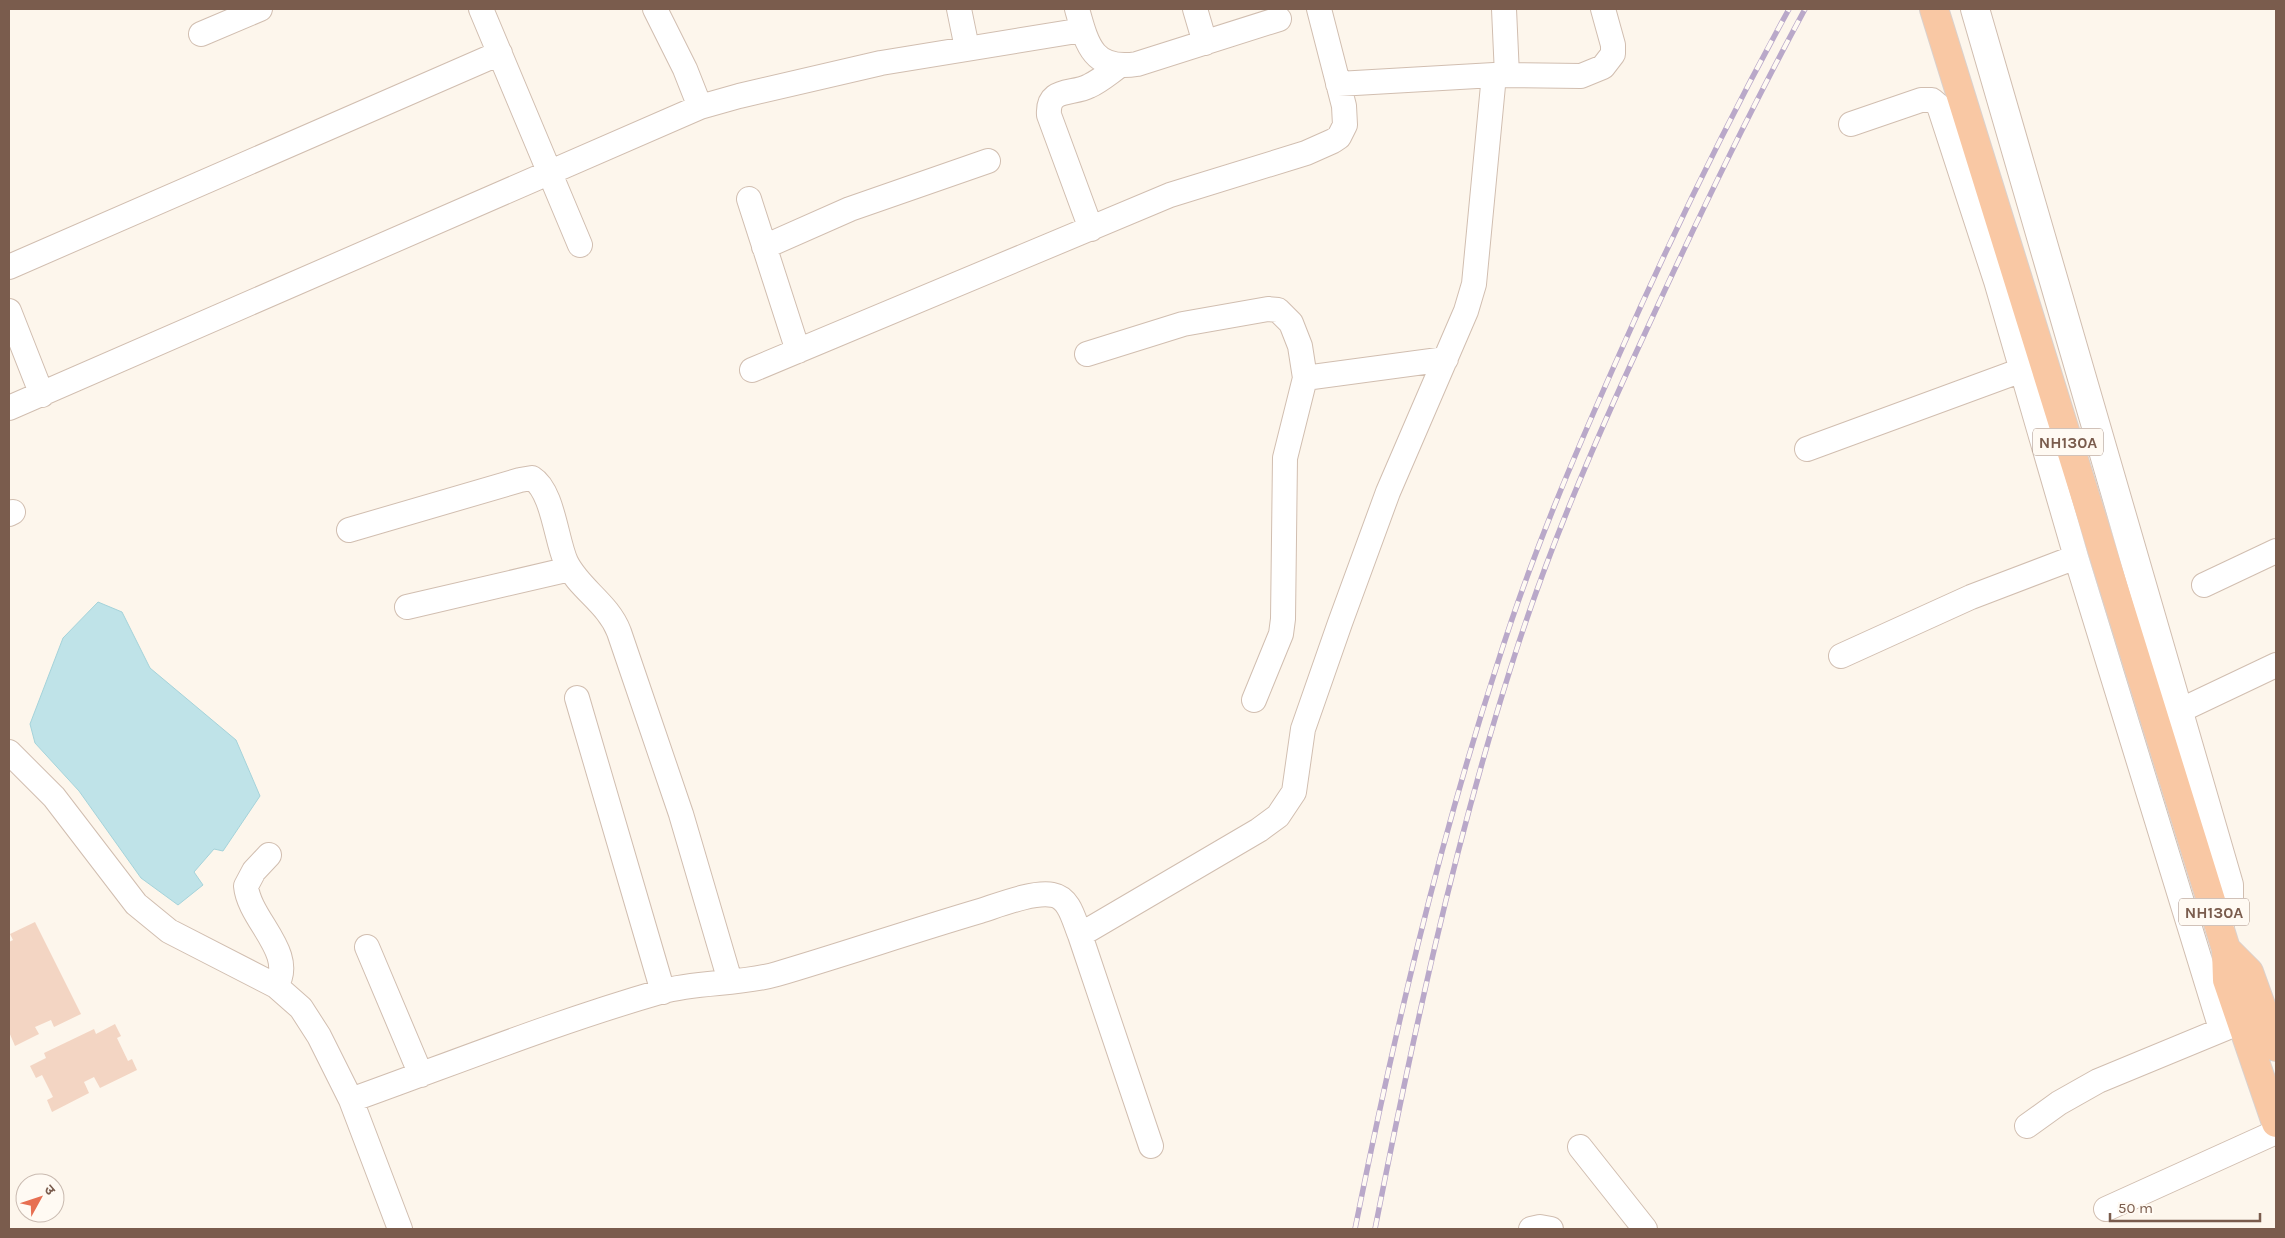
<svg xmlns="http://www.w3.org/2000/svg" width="2285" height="1238" viewBox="0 0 2285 1238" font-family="Karla,'Noto Sans Devanagari',sans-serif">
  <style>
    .water { fill: #bfe3e8; stroke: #a5d3da }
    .building { fill: #f3d5c3 }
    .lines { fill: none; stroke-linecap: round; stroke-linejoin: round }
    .minor-casing { stroke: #d1beb0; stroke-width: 26 }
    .tertiary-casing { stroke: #d1beb0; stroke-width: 30 }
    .trunk-casing { stroke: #dad1cd; stroke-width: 30 }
    .minor { stroke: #fff; stroke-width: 24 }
    .tertiary { stroke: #fff; stroke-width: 28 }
    .trunk { stroke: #f9c8a4; stroke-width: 28 }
    .rail-casing { stroke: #b9a8c9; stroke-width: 5.5 }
    .rail { stroke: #fffaf3; stroke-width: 4; stroke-dasharray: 11; stroke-linecap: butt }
    .labels { text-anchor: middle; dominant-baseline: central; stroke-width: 4.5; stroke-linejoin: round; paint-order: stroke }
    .shield { fill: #fffaf3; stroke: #a28b7f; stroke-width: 1 }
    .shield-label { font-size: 16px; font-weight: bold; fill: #7a5c4d }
  </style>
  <rect width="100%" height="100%" fill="#fdf6ec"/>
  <path class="water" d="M 98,602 L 122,612 L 150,668 L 236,740 L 260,796 L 223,851 L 214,849 L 194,872 L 203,885 L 178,905 L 141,878 L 79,791 L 35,743 L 30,724 L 63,638 Z"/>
  <path class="building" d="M 35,922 L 81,1014 L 54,1027 L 51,1020 L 35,1027 L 39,1034 L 15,1046 L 9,1032 L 9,942 L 13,940 L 10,934 Z
    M 115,1024 L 121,1036 L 117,1038 L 128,1061 L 132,1059 L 137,1070 L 100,1088 L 94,1077 L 84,1082 L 89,1093 L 52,1112 L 47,1100 L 53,1097 L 42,1075 L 36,1078 L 30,1066 L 46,1058 L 44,1053 L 94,1029 L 96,1034 Z"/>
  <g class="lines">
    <g class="minor-casing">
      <path id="minor" d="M 481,9 L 580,245
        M 655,9 L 685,69 L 700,107
        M 959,9 L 967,48
        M 1077,9 C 1087,45 1093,71 1137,64 L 1279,19
        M 1195,9 L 1205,43
        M 1504,9 L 1507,75
        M 201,34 L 260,9
        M 1338,84 L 1494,75 L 1581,76 L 1603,67 L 1613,54 L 1613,45 L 1603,9
        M 1851,124 L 1921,100 L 1932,100 L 1939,106 L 1996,281 L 2076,557 L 2221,1029
        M 749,199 L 798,351
        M 1091,229 L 1049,115 C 1047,87 1072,95 1089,86 C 1100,81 1109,73 1119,66
        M 764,247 L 850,209 L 988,161
        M 9,267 L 500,53
        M 9,311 L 42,395
        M 1087,354 L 1183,324 L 1268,309 L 1278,310 L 1291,323 L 1300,346 L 1305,378 L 1285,458 L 1283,619 L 1281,634 L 1254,700
        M 752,370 L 1170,195 L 1306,153 L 1333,141 L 1339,137 L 1345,125 L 1344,106 L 1319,9
        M 1305,378 L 1446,359
        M 9,408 L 700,107 L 739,96 L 881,63 L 1083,30
        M 1807,449 L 2022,370
        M 9,514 L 13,512
        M 349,530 L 520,480 L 532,478 C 553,491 556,540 566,562 C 579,589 608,603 619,632 L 681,814 L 730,981
        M 2204,585 L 2276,551
        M 407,607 L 570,569
        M 1841,656 L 1971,597 L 2076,557
        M 577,698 L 663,992
        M 2177,712 L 2276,665
        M 9,752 L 54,797 L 136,904 L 169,931 L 276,986 L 301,1008 L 319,1036 L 351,1100 L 400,1229
        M 269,855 L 254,871 L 246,886 C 249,920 297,953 276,986
        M 1080,935 L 1259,830 L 1278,816 L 1294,792 L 1303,729 L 1340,623 L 1388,492 L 1466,311 L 1474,284 L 1494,75
        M 367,947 L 421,1075
        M 351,1100 C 454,1063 556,1022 660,992 C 698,981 739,985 777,974 C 845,954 912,931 980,911 C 999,905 1034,891 1053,895 C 1070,898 1074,921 1080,935 L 1151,1146
        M 2027,1126 L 2059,1103 L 2098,1081 L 2236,1024
        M 1580,1147 L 1645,1229
        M 2106,1209 L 2276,1132
        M 1531,1229 L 1540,1227 L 1551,1229"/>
    </g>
    <g class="tertiary-casing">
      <path id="tertiary" d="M 1975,9 L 2229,885 L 2229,900 L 2219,926"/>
    </g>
    <g class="trunk-casing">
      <path id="trunk" d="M 1934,9 L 2226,949 L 2227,980 L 2276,1123
        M 2226,949 L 2249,972 L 2276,1047"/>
    </g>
    <use href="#minor" class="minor"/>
    <use href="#tertiary" class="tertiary"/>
    <use href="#trunk" class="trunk"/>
    <g class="rail-casing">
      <path id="rail" d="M 1355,1229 C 1393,1039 1437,850 1497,665 C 1530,559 1574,456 1619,355 C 1671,237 1727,122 1789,9
        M 1375,1229 C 1412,1041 1452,853 1510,670 C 1546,554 1595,441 1646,331 C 1696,222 1748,114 1805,9"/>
    </g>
    <use href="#rail" class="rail"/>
  </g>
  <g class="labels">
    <g class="shield">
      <rect x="2033" y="428.5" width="70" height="27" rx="4"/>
      <rect x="2179" y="898.5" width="70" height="27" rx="4"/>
    </g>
    <g class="shield-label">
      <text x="2068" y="442">NH130A</text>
      <text x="2214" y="912">NH130A</text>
    </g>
  </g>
  <rect width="2285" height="1238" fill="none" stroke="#7a5c4d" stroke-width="20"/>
  <g transform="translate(40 1198) rotate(50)"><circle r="24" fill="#fffaf3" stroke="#cabbb1"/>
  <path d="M0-4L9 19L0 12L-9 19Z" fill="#e76f51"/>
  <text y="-8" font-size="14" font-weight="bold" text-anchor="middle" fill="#7a5c4d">उ</text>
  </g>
  <path d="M2110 1213v8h150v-8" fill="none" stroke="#7a5c4d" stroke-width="2.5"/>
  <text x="2118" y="1213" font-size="15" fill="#7a5c4d" stroke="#fffaf3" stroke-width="4" paint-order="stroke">50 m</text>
</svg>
